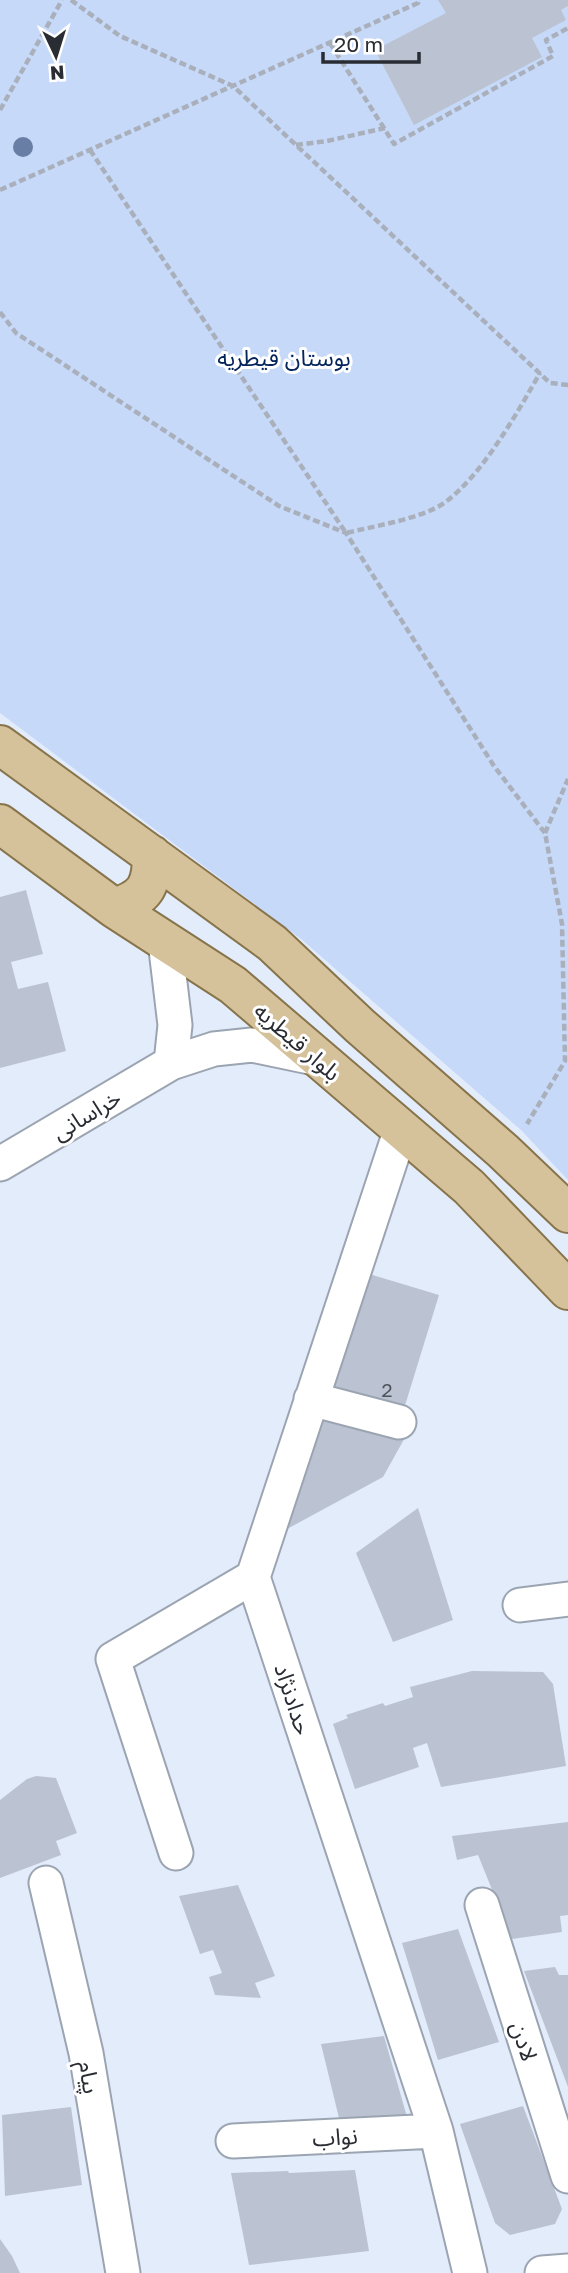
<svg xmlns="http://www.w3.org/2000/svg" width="568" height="2273" viewBox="0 0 568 2273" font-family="'Golos Text','Noto Sans Arabic',sans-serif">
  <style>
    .green { fill: #c7d9f8 }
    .building { fill: #bbc3d2 }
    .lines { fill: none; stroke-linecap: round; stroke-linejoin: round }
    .street-casing { stroke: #9ba4b1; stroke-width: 37 }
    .primary-casing { stroke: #87744b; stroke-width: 42 }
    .path { stroke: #a9b0bc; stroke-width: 4.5; stroke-dasharray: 7 3.5; stroke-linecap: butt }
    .street { stroke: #fff; stroke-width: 33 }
    .primary { stroke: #d5c29b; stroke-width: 38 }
    .tree { fill: #687ea4 }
    .labels { text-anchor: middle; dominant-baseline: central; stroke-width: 6; stroke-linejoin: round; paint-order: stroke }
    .number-label { font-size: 19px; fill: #4e525a }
    .park-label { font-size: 23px; fill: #04245c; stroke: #fff }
    .street-label { font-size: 23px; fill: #292c32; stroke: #fff }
  </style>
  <rect width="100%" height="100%" fill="#e3ecfb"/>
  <path class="green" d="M 0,0 L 568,0 L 568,1180 L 522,1131 L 301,939 L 0,713 Z"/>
  <path class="building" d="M 438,0 L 568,0 L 568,6 L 561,10 L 566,20 L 532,38 L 542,57 L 414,125 L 375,50 L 446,13 Z
    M 26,890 L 43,954 L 11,962 L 18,989 L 48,982 L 66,1051 L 0,1068 L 0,897 Z
    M 366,1273 L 439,1295 L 403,1412 L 330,1390 Z
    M 319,1418 L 407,1434 L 383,1477 L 287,1529 Z
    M 418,1508 L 453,1620 L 393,1642 L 356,1553 Z
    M 472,1671 L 543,1672 L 553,1684 L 566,1766 L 441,1787 L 427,1743 L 413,1748 L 419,1767 L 355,1789 L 333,1724 L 348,1718 L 346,1715 L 383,1703 L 385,1706 L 413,1697 L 410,1687 Z
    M 36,1776 L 56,1778 L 77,1833 L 56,1841 L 61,1855 L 0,1878 L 0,1800 L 27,1779 Z
    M 568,1822 L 568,1915 L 560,1916 L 562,1932 L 512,1939 L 478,1855 L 457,1860 L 452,1836 Z
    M 238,1885 L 275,1976 L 255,1983 L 261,1998 L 215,1995 L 209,1977 L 222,1973 L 213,1950 L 200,1954 L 179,1896 Z
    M 458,1929 L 499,2042 L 438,2060 L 402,1943 Z
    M 555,1967 L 559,1975 L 568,1975 L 568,2087 L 524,1971 Z
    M 384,2036 L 407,2117 L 339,2118 L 321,2044 Z
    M 523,2106 L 562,2209 L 555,2224 L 510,2235 L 495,2223 L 460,2124 Z
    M 71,2107 L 82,2185 L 5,2196 L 2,2115 Z
    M 355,2170 L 369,2251 L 249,2265 L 231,2173 L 288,2171 L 289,2173 Z
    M 0,2239 L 12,2256 L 20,2273 L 0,2273 Z"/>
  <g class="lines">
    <g class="street-casing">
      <path id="street" d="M 165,941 L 175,1025 L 171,1063
        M 401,1129 L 253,1577 L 436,2131 L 470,2273
        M 0,1164 L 171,1063 L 214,1049 L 252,1045 L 319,1059
        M 311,1399 L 399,1422
        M 520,1605 L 568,1599
        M 176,1853 L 113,1659 L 253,1577
        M 46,1883 L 86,2053 L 123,2273
        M 482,1905 L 568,2176
        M 233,2141 L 436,2131
        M 542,2273 L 568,2271"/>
    </g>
    <g class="primary-casing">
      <path id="primary" d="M 0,745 L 272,943 L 360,1026 L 503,1151 L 568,1213
        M 0,824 L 114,908 L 233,985 L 469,1187 L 568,1290
        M 114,908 C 145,898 152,887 152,855"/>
    </g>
    <path class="path" d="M 71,0 L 120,36 L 233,86 L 550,383 L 568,385
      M 330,43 L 394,144 L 553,56 L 546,40 L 568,28
      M 0,110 L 62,0
      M 296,145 L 327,141 L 385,128
      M 90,150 L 346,533 C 374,526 421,519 444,503 C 482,476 517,413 540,373
      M 0,190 L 418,3 L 417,0
      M 0,312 L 16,333 L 279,506 L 346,533 L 494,766 L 545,833 L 562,924 L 565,1061 L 527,1124
      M 545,833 L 568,779"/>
    <use href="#street" class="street"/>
    <use href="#primary" class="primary"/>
  </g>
  <circle class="tree" cx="23" cy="147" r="10"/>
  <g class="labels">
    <g class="number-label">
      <text x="387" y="1389">2</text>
    </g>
    <g class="park-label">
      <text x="284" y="357">بوستان قیطریه</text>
    </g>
    <g class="street-label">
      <text transform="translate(298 1041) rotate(41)">بلوار قیطریه</text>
      <text transform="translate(86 1114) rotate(-31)">خراسانی</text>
      <text transform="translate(294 1699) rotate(72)">حدادنژاد</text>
      <text transform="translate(525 2041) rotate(72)">لادن</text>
      <text transform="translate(90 2077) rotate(80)">پیام</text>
      <text transform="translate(335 2136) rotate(-3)">نواب</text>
    </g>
  </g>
  <g transform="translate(56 56) rotate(176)" stroke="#ffffff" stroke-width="5" paint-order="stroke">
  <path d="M0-5L12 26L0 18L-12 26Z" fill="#292c32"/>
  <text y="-10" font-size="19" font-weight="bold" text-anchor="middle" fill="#292c32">N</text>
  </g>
  <path d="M323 52v10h96v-10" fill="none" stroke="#292c32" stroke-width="3.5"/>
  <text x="334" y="52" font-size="21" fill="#292c32" stroke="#ffffff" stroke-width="5" paint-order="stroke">20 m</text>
</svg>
